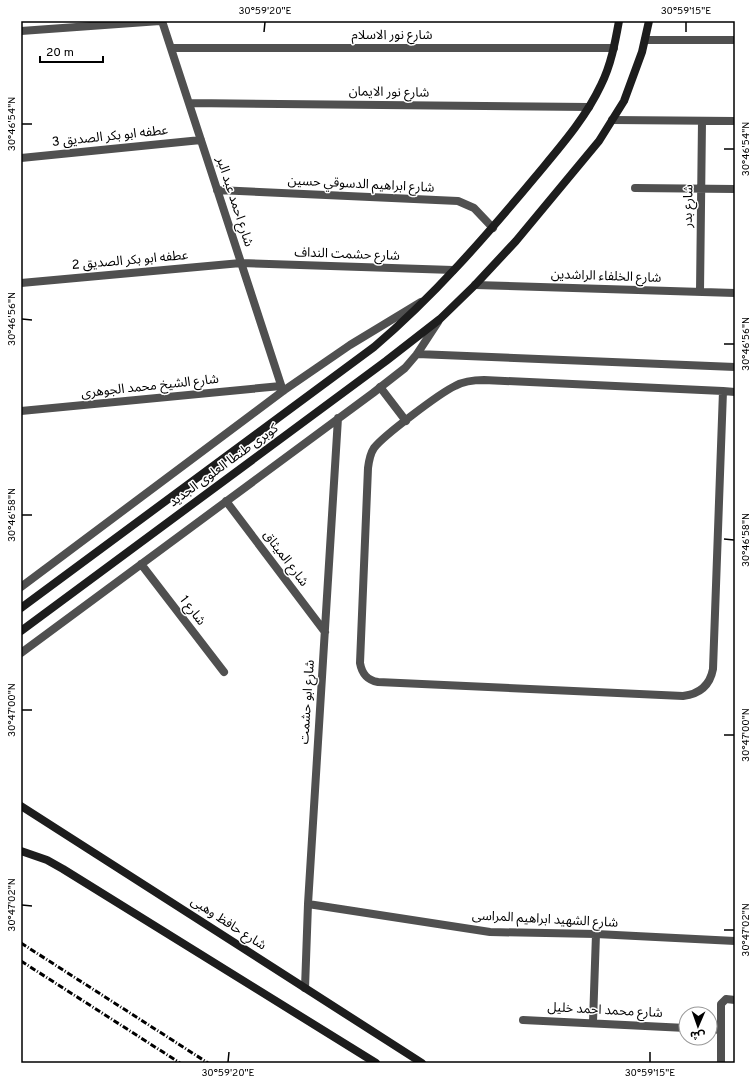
<svg xmlns="http://www.w3.org/2000/svg" width="756" height="1084" viewBox="0 0 756 1084" font-family="Overpass,'Noto Sans Arabic',sans-serif">
  <style>
    .lines { fill: none; stroke-linecap: round; stroke-linejoin: round }
    .lane { stroke: #505050; stroke-width: 8 }
    .street { stroke: #505050; stroke-width: 8 }
    .secondary { stroke: #1d1d1d; stroke-width: 8 }
    .rail { stroke: #000; stroke-width: 3; stroke-dasharray: 6 2 1 2; stroke-linecap: butt }
    .ticks { fill: none; stroke: #000; stroke-width: 1.5 }
    .labels { text-anchor: middle; dominant-baseline: central; stroke-width: 3; stroke-linejoin: round; paint-order: stroke }
    .street-label { font-size: 13px; fill: #000; stroke: #fff }
    .neatline { fill: none; stroke: #000; stroke-width: 1.5 }
    .ticks-label { font-size: 10px; text-anchor: middle; fill: #000 }
  </style>
  <rect width="100%" height="100%" fill="#fff"/>
  <g class="lines">
    <path class="lane" d="M 380,387 L 406,421
      M 723,391 L 713,669 C 710,685 700,694 683,696 L 378,682 C 367,680 362,674 360,663 L 368,468 C 369,460 370,454 374,448 C 383,436 440,393 455,386 C 464,381 474,380 484,380 L 723,391 L 735,392"/>
    <path class="street" d="M 162,21 L 283,391
      M 21,31 L 160,21
      M 645,40 L 735,40
      M 171,48 L 614,48
      M 189,103 L 589,107
      M 612,120 L 735,121
      M 21,158 L 201,140
      M 635,188 L 735,189
      M 217,190 L 458,201 L 474,208 L 493,228
      M 21,283 L 241,263 L 453,270
      M 475,285 L 735,293
      M 700,292 L 702,121
      M 417,354 L 735,367
      M 21,411 L 281,386
      M 226,501 L 325,632
      M 141,564 L 224,672
      M 21,587 L 283,391 L 350,345 L 421,302
      M 21,653 L 373,393 L 405,368 L 417,354 L 438,322
      M 308,904 L 490,932 L 596,934 L 735,941
      M 305,988 L 308,904 L 338,418
      M 523,1020 L 686,1028
      M 593,1022 L 596,934
      M 710,1029 L 721,1030
      M 721,1063 L 721,1004 L 726,999 L 735,1000"/>
    <path class="secondary" d="M 21,608 L 374,347 C 434,296 486,236 536,176 C 560,147 585,119 601,85 C 611,65 615,43 619,21
      M 21,631 L 386,361 L 440,319 L 475,285 L 516,241 L 599,141 L 624,101 L 642,52 L 649,21
      M 21,806 L 422,1063
      M 21,851 L 47,860 L 63,869 L 376,1063"/>
    <path class="rail" d="M 21,943 L 208,1063
      M 21,961 L 180,1063"/>
  </g>
  <path class="ticks" d="M 264,32 L 265,22M 686,32 L 686,22M 22,124 L 32,124M 724,149 L 734,149M 22,319 L 32,320M 724,344 L 734,344M 22,515 L 32,515M 724,539 L 734,540M 22,710 L 32,710M 724,735 L 734,735M 22,905 L 32,906M 724,930 L 734,930M 228,1062 L 229,1052M 650,1062 L 650,1052"/>
  <g class="labels">
    <g class="street-label">
      <text x="392" y="36">شارع نور الاسلام</text>
      <text transform="translate(389 93) rotate(1)">شارع نور الايمان</text>
      <text transform="translate(110 137) rotate(-6)">عطفه ابو بكر الصديق 3</text>
      <text transform="translate(361 185) rotate(3)">شارع ابراهيم الدسوقي حسين</text>
      <text transform="translate(234 202) rotate(72)">شارع احمد عبد البر</text>
      <text transform="translate(689 206) rotate(-89)">شارع بدر</text>
      <text transform="translate(347 255) rotate(2)">شارع حشمت النداف</text>
      <text transform="translate(130 261) rotate(-5)">عطفه ابو بكر الصديق 2</text>
      <text transform="translate(606 277) rotate(2)">شارع الخلفاء الراشدين</text>
      <text transform="translate(150 387) rotate(-6)">شارع الشيخ محمد الجوهرى</text>
      <text transform="translate(224 466) rotate(-36)">كوبرى طنطا العلوى الجديد</text>
      <text transform="translate(285 559) rotate(53)">شارع الميثاق</text>
      <text transform="translate(192 611) rotate(52)">شارع 1</text>
      <text transform="translate(308 702) rotate(-86)">شارع ابو حشمت</text>
      <text transform="translate(545 920) rotate(3)">شارع الشهيد ابراهيم المراسى</text>
      <text transform="translate(228 924) rotate(33)">شارع حافظ وهبى</text>
      <text transform="translate(605 1011) rotate(3)">شارع محمد احمد خليل</text>
    </g>
  </g>
  <rect width="756" height="1084" fill="none" stroke="#ffffff" stroke-width="44"/>
  <g transform="translate(698 1026) rotate(182)"><circle r="19" fill="#ffffff" stroke="#999999"/>
  <path d="M0-3L7 15L0 10L-7 15Z" fill="#000000"/>
  <text y="-6" font-size="11" font-weight="bold" text-anchor="middle" fill="#000000">ش</text>
  </g>
  <path d="M40 56v6h63v-6" fill="none" stroke="#000000" stroke-width="2"/>
  <text x="46" y="56" font-size="12" fill="#000000" stroke="#ffffff" stroke-width="3" paint-order="stroke">20 m</text>
  <rect x="22" y="22" width="712" height="1040" class="neatline"/>
  <g class="ticks-label">
    <text x="265" y="14">30°59'20"E</text>
    <text x="686" y="14">30°59'15"E</text>
    <text transform="translate(11 124) rotate(-90)" y="4">30°46'54"N</text>
    <text transform="translate(745 149) rotate(-90)" y="4">30°46'54"N</text>
    <text transform="translate(11 319) rotate(-90)" y="4">30°46'56"N</text>
    <text transform="translate(745 344) rotate(-90)" y="4">30°46'56"N</text>
    <text transform="translate(11 515) rotate(-90)" y="4">30°46'58"N</text>
    <text transform="translate(745 540) rotate(-90)" y="4">30°46'58"N</text>
    <text transform="translate(11 710) rotate(-90)" y="4">30°47'00"N</text>
    <text transform="translate(745 735) rotate(-90)" y="4">30°47'00"N</text>
    <text transform="translate(11 905) rotate(-90)" y="4">30°47'02"N</text>
    <text transform="translate(745 930) rotate(-90)" y="4">30°47'02"N</text>
    <text x="228" y="1076">30°59'20"E</text>
    <text x="650" y="1076">30°59'15"E</text>
  </g>
</svg>
